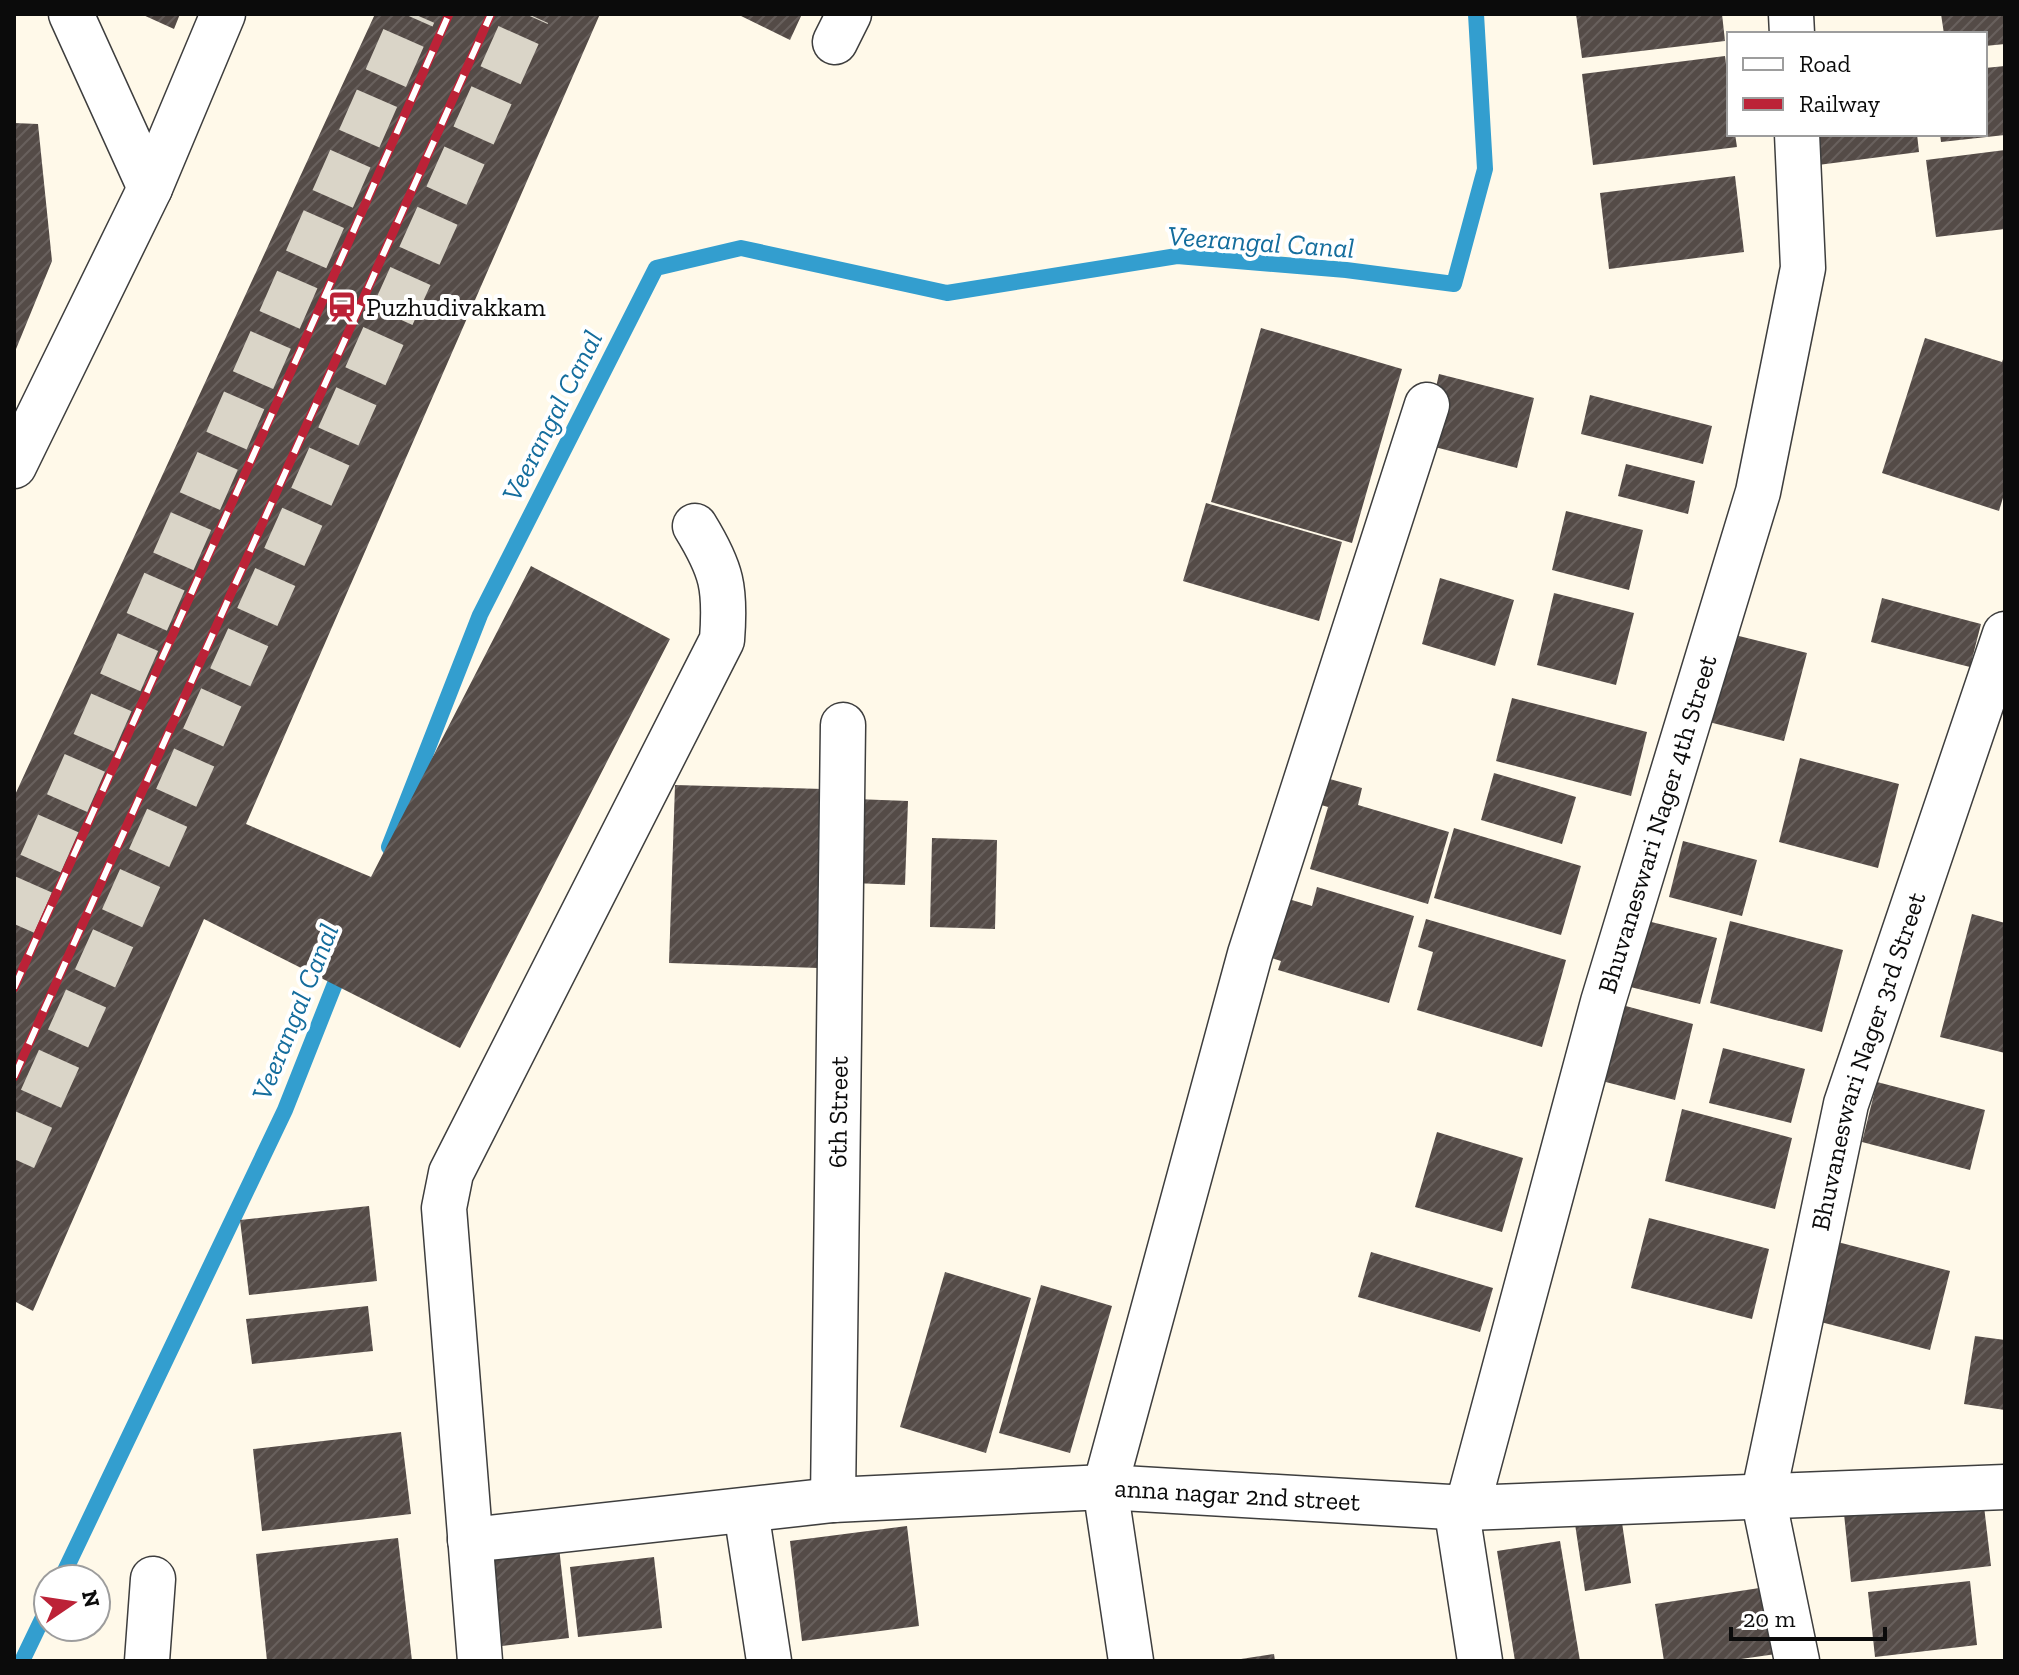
<svg xmlns="http://www.w3.org/2000/svg" width="2019" height="1675" viewBox="0 0 2019 1675" font-family="'Zilla Slab',serif">
  <style>
    .lines { fill: none; stroke-linecap: round; stroke-linejoin: round }
    .stream { stroke: #339ecf; stroke-width: 16 }
    .building { fill: url(#building-hatch) }
    .major-tunnel { stroke: #dad5c8; stroke-width: 44; stroke-dasharray: 44 22; stroke-linecap: butt }
    .minor-casing { stroke: #3e3e3e; stroke-width: 47 }
    .minor { stroke: #fff; stroke-width: 44 }
    .rail-casing { stroke: #bc2237; stroke-width: 9 }
    .rail { stroke: #fff; stroke-width: 6; stroke-dasharray: 18; stroke-linecap: butt }
    .labels { text-anchor: middle; dominant-baseline: central; stroke-width: 8; stroke-linejoin: round; paint-order: stroke }
    .poi-label { font-size: 26px; fill: #0b0b0b; stroke: #fff; text-anchor: start }
    .street-label { font-size: 26px; fill: #0b0b0b; stroke: #fff }
    .water-label { font-size: 28px; font-style: italic; fill: #146d9d; stroke: #fff }
  </style>
  <defs>
    <pattern id="building-hatch" width="6" height="6" patternUnits="userSpaceOnUse" patternTransform="scale(2)"><rect width="6" height="6" fill="#544b47"/><path d="M-1 1l2-2M0 6l6-6M5 7l2-2" fill="none" stroke="#68605d"/></pattern>
  </defs>
  <rect width="100%" height="100%" fill="#fff9e9"/>
  <g class="lines">
    <path class="stream" d="M 389,847 L 480,615 L 656,268 L 741,248 L 947,293 L 1177,256 L 1346,270 L 1454,284 L 1485,169 L 1476,14
      M 61,1579 L 285,1110 L 342,966
      M 22,1661 L 48,1607"/>
  </g>
  <path class="building" d="M 141,14 L 180,14 L 174,29 Z
    M 375,14 L 600,14 L 246,824 L 371,877 L 531,566 L 670,639 L 460,1048 L 204,919 L 33,1311 L 14,1301 L 14,797 Z
    M 737,14 L 802,14 L 790,40 Z
    M 1576,14 L 1722,14 L 1725,41 L 1582,58 Z
    M 1941,14 L 2005,14 L 2005,44 L 1985,46 L 1985,34 L 1944,34 Z
    M 1725,56 L 1729,86 L 1729,134 L 1735,134 L 1737,147 L 1593,165 L 1582,74 Z
    M 2005,66 L 2005,135 L 1941,142 L 1940,134 L 1985,134 L 1985,68 Z
    M 14,123 L 38,124 L 52,261 L 14,354 Z
    M 1814,134 L 1917,134 L 1919,152 L 1818,165 Z
    M 2005,150 L 2005,229 L 1936,237 L 1926,160 Z
    M 1735,176 L 1744,252 L 1609,269 L 1600,193 Z
    M 1261,328 L 1402,369 L 1352,543 L 1211,502 Z
    M 1925,338 L 2002,362 L 2005,354 L 2005,491 L 1999,511 L 1882,473 Z
    M 1439,374 L 1534,398 L 1517,468 L 1423,444 Z
    M 1590,395 L 1712,426 L 1703,464 L 1581,434 Z
    M 1626,464 L 1695,481 L 1688,514 L 1618,496 Z
    M 1206,503 L 1342,542 L 1319,621 L 1183,581 Z
    M 1566,511 L 1643,530 L 1629,590 L 1552,570 Z
    M 1440,578 L 1514,600 L 1495,666 L 1422,644 Z
    M 1554,593 L 1634,613 L 1616,685 L 1537,665 Z
    M 1882,598 L 1981,624 L 1970,667 L 1871,642 Z
    M 1731,634 L 1807,653 L 1784,741 L 1709,722 Z
    M 1512,698 L 1647,732 L 1631,796 L 1496,761 Z
    M 1800,758 L 1899,784 L 1878,868 L 1779,842 Z
    M 1494,773 L 1576,797 L 1562,844 L 1481,820 Z
    M 1319,776 L 1362,788 L 1358,805 L 1449,832 L 1428,904 L 1310,869 L 1328,807 L 1311,802 Z
    M 675,785 L 823,789 L 818,968 L 669,963 Z
    M 855,799 L 908,801 L 905,885 L 852,883 Z
    M 1454,828 L 1581,866 L 1561,935 L 1434,898 Z
    M 932,838 L 997,840 L 995,929 L 930,927 Z
    M 1683,841 L 1757,860 L 1742,916 L 1669,897 Z
    M 1317,887 L 1414,916 L 1389,1003 L 1278,970 L 1281,961 L 1268,957 L 1275,895 L 1312,906 Z
    M 1972,914 L 2005,923 L 2005,1053 L 1940,1037 Z
    M 1635,918 L 1717,938 L 1700,1004 L 1618,984 Z
    M 1426,919 L 1566,960 L 1542,1047 L 1417,1010 L 1433,952 L 1418,947 Z
    M 1730,921 L 1843,950 L 1822,1032 L 1710,1003 Z
    M 1622,1005 L 1693,1024 L 1675,1100 L 1602,1081 Z
    M 1723,1048 L 1805,1069 L 1791,1123 L 1709,1103 Z
    M 1877,1082 L 1985,1110 L 1970,1170 L 1862,1142 Z
    M 1682,1109 L 1792,1138 L 1775,1209 L 1665,1181 Z
    M 1437,1132 L 1523,1158 L 1502,1232 L 1415,1207 Z
    M 369,1206 L 377,1281 L 249,1295 L 240,1220 Z
    M 1649,1218 L 1769,1249 L 1752,1319 L 1631,1288 Z
    M 1826,1239 L 1950,1271 L 1930,1350 L 1805,1318 Z
    M 1371,1252 L 1493,1288 L 1480,1332 L 1358,1297 Z
    M 945,1272 L 1031,1298 L 986,1453 L 900,1427 Z
    M 1041,1285 L 1112,1306 L 1070,1453 L 999,1433 Z
    M 368,1306 L 373,1351 L 252,1364 L 246,1319 Z
    M 1975,1336 L 2005,1340 L 2005,1410 L 1964,1404 Z
    M 401,1432 L 411,1514 L 262,1531 L 253,1449 Z
    M 1982,1489 L 1991,1566 L 1851,1582 L 1843,1504 Z
    M 1621,1516 L 1631,1583 L 1585,1591 L 1575,1524 Z
    M 907,1526 L 919,1626 L 802,1641 L 790,1541 Z
    M 398,1538 L 412,1661 L 267,1661 L 256,1554 Z
    M 1560,1541 L 1580,1661 L 1515,1661 L 1497,1551 Z
    M 559,1547 L 569,1638 L 494,1647 L 484,1556 Z
    M 654,1557 L 662,1628 L 578,1637 L 570,1567 Z
    M 1970,1581 L 1977,1645 L 1875,1657 L 1868,1592 Z
    M 1766,1587 L 1776,1654 L 1727,1661 L 1664,1661 L 1655,1604 Z
    M 1274,1654 L 1275,1661 L 1241,1661 L 1241,1659 Z"/>
  <g class="lines">
    <path class="major-tunnel" d="M 14,924 L 414,14
      M 14,1159 L 528,14"/>
    <g class="minor-casing">
      <g id="minor">
        <path d="M 71,14 L 150,188"/>
        <path d="M 1791,14 L 1792,34"/>
        <path d="M 835,42 L 849,14"/>
        <path d="M 14,466 L 150,188 L 223,14"/>
        <path id="s1" d="M 833,1500 L 843,725"/>
        <path d="M 1456,1506 L 1480,1661"/>
        <path id="s2" d="M 1467,1508 L 1603,1002 L 1758,492 L 1803,268 L 1797,134"/>
        <path d="M 746,1511 L 769,1661"/>
        <path id="s3" d="M 470,1540 L 833,1500 L 1105,1487 L 1467,1508 L 2005,1487"/>
        <path d="M 147,1661 L 153,1579"/>
        <path d="M 480,1661 L 444,1208 L 451,1173 L 722,640 C 726,588 722,570 695,526"/>
        <path d="M 1131,1661 L 1105,1487 L 1250,954 L 1427,405"/>
        <path id="s4" d="M 1797,1661 L 1763,1497 L 1846,1104 L 2005,634"/>
      </g>
    </g>
    <use href="#minor" class="minor"/>
    <g class="rail-casing">
      <path id="rail" d="M 14,988 L 323,300 L 449,14
        M 14,1077 L 491,14"/>
    </g>
    <use href="#rail" class="rail"/>
  </g>
  <defs>
    <g id="station-bare" transform="scale(2.4)"><path d="M-3-6H3Q5-6 5-4V2Q5 4 3 4L4.5 6H3L1.5 4h-3L-3 6H-4.5L-3 4Q-5 4-5 2V-4Q-5-6-3-6ZM-3.5-4v3h7v-3ZM-3.5 1v1.5H-2V1ZM2 1v1.5H3.5V1Z" fill="#bc2237" stroke="#fff" stroke-width="2.5" paint-order="stroke"/></g>
  </defs>
  <g fill-rule="evenodd">
    <use href="#station-bare" x="342" y="307"/>
  </g>
  <g class="labels">
    <g class="poi-label">
      <text x="366" y="307">Puzhudivakkam</text>
    </g>
    <g class="street-label">
      <text stroke="none"><textPath href="#s2" startOffset="710">Bhuvaneswari Nager 4th Street</textPath></text>
      <text stroke="none"><textPath href="#s4" startOffset="616">Bhuvaneswari Nager 3rd Street</textPath></text>
      <text stroke="none"><textPath href="#s1" startOffset="388">6th Street</textPath></text>
      <text stroke="none"><textPath href="#s3" startOffset="770">anna nagar 2nd street</textPath></text>
    </g>
    <g class="water-label">
      <text transform="translate(1261 242) rotate(4)">Veerangal Canal</text>
      <text transform="translate(552 416) rotate(-63)">Veerangal Canal</text>
      <text transform="translate(295 1012) rotate(-68)">Veerangal Canal</text>
    </g>
  </g>
  <rect width="2019" height="1675" fill="none" stroke="#0b0b0b" stroke-width="32"/>
  <rect x="1727" y="32" width="260" height="104" fill="#ffffff" stroke="#9d9d9d" stroke-width="2"/>
  <rect x="1743" y="58" width="40" height="12" fill="#ffffff" stroke="#9d9d9d" stroke-width="2"/>
  <text x="1799" y="72" font-size="24" fill="#0b0b0b">Road</text>
  <rect x="1743" y="98" width="40" height="12" fill="#bc2237" stroke="#9d9d9d" stroke-width="2"/>
  <text x="1799" y="112" font-size="24" fill="#0b0b0b">Railway</text>
  <g transform="translate(72 1603) rotate(77)"><circle r="38" fill="#ffffff" stroke="#9d9d9d" stroke-width="2"/>
  <path d="M0-6L14 30L0 20L-14 30Z" fill="#bc2237"/>
  <text y="-12" font-size="22" font-weight="bold" text-anchor="middle" fill="#0b0b0b">N</text>
  </g>
  <path d="M1731 1627v12h154v-12" fill="none" stroke="#0b0b0b" stroke-width="4"/>
  <text x="1743" y="1627" font-size="24" fill="#0b0b0b" stroke="#ffffff" stroke-width="6" paint-order="stroke">20 m</text>
</svg>
